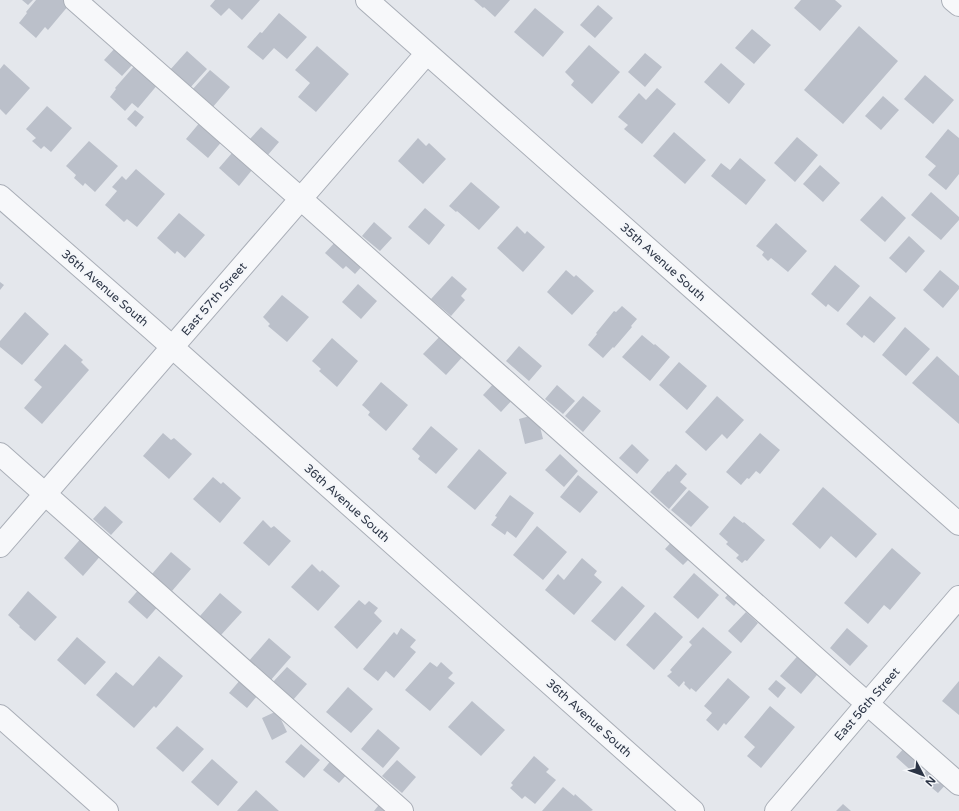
<svg xmlns="http://www.w3.org/2000/svg" width="959" height="811" viewBox="0 0 959 811" font-family="'Varela Round',sans-serif">
  <style>
    .building { fill: #bbc0ca }
    .lines { fill: none; stroke-linecap: round; stroke-linejoin: round }
    .minor-casing { stroke: #a9aeb7; stroke-width: 24 }
    .minor { stroke: #f7f8fa; stroke-width: 22 }
    .labels { text-anchor: middle; dominant-baseline: central; stroke-width: 4; stroke-linejoin: round; paint-order: stroke }
    .street-label { font-size: 12px; fill: #2b3445; stroke: #f4f6f9 }
  </style>
  <rect width="100%" height="100%" fill="#e4e7ec"/>
  <path class="building" d="M 22,0 L 33,0 L 28,5 Z
    M 36,0 L 64,0 L 69,5 L 48,30 L 45,27 L 36,38 L 19,23 L 27,13 L 26,12 Z
    M 215,0 L 260,0 L 242,20 L 229,8 L 221,16 L 210,6 Z
    M 474,0 L 510,0 L 495,17 L 484,7 L 483,8 Z
    M 801,0 L 835,0 L 842,6 L 820,31 L 794,8 Z
    M 598,5 L 613,18 L 595,38 L 580,25 Z
    M 535,8 L 564,32 L 543,57 L 514,32 Z
    M 279,13 L 307,37 L 287,59 L 274,48 L 263,60 L 247,47 L 260,32 L 262,33 Z
    M 859,26 L 898,61 L 843,124 L 804,90 Z
    M 752,29 L 771,45 L 754,64 L 735,48 Z
    M 589,45 L 620,72 L 592,104 L 571,85 L 574,81 L 565,72 Z
    M 317,46 L 349,74 L 316,112 L 298,97 L 310,83 L 295,70 Z
    M 116,47 L 134,63 L 122,76 L 104,60 Z
    M 187,51 L 207,69 L 189,89 L 169,71 Z
    M 645,53 L 662,67 L 645,87 L 628,72 Z
    M 721,63 L 745,84 L 729,104 L 704,82 Z
    M 4,64 L 30,88 L 6,115 L 0,109 L 0,69 Z
    M 136,64 L 159,83 L 138,108 L 132,103 L 125,111 L 110,97 L 116,89 L 115,88 Z
    M 210,70 L 230,87 L 212,108 L 192,90 Z
    M 925,75 L 954,100 L 933,124 L 904,99 Z
    M 657,88 L 676,104 L 642,144 L 624,129 L 628,125 L 618,117 L 639,93 L 646,100 Z
    M 883,96 L 899,110 L 881,130 L 865,116 Z
    M 47,106 L 72,128 L 51,152 L 44,146 L 41,149 L 32,141 L 36,138 L 26,129 Z
    M 135,110 L 144,117 L 136,127 L 127,119 Z
    M 201,121 L 223,140 L 208,158 L 186,139 Z
    M 261,127 L 279,142 L 267,156 L 249,140 Z
    M 948,129 L 959,138 L 959,174 L 946,190 L 928,175 L 936,166 L 925,157 Z
    M 674,132 L 706,160 L 685,184 L 653,156 Z
    M 797,137 L 818,155 L 795,182 L 774,163 Z
    M 418,138 L 426,146 L 429,143 L 446,159 L 423,184 L 398,161 Z
    M 89,141 L 118,166 L 95,192 L 85,183 L 83,186 L 74,178 L 76,175 L 66,166 Z
    M 232,153 L 252,170 L 239,186 L 219,168 Z
    M 740,158 L 766,180 L 746,205 L 711,176 L 721,163 L 730,170 Z
    M 820,165 L 840,183 L 823,202 L 803,184 Z
    M 136,169 L 165,194 L 137,227 L 127,219 L 124,222 L 105,205 L 117,191 L 112,187 L 122,176 L 126,180 Z
    M 471,182 L 500,207 L 479,230 L 457,211 L 456,212 L 449,206 Z
    M 931,192 L 959,217 L 959,220 L 941,240 L 911,215 Z
    M 882,196 L 906,218 L 885,242 L 860,220 Z
    M 425,208 L 445,225 L 429,245 L 408,227 Z
    M 179,213 L 205,235 L 185,258 L 177,251 L 175,254 L 157,238 Z
    M 374,222 L 392,238 L 380,251 L 362,236 Z
    M 776,223 L 807,251 L 788,272 L 771,258 L 768,261 L 762,255 L 764,252 L 756,246 Z
    M 517,226 L 525,234 L 527,231 L 545,247 L 523,272 L 497,248 Z
    M 909,236 L 925,251 L 906,273 L 889,258 Z
    M 337,240 L 364,264 L 355,274 L 346,266 L 343,269 L 325,253 Z
    M 835,265 L 860,286 L 838,312 L 828,304 L 826,307 L 811,294 Z
    M 566,270 L 574,277 L 576,275 L 594,291 L 572,315 L 547,292 Z
    M 940,270 L 959,286 L 959,289 L 943,308 L 923,290 Z
    M 452,276 L 467,289 L 461,296 L 465,300 L 451,316 L 431,299 Z
    M 0,282 L 4,285 L 0,290 Z
    M 358,284 L 377,301 L 361,319 L 342,302 Z
    M 282,295 L 309,317 L 287,342 L 268,326 L 270,324 L 263,317 Z
    M 870,296 L 896,318 L 874,343 L 864,335 L 862,338 L 846,324 Z
    M 622,306 L 637,319 L 631,326 L 632,327 L 614,348 L 613,347 L 603,358 L 588,345 L 597,334 L 596,333 L 614,311 L 616,312 Z
    M 25,312 L 49,334 L 22,365 L 0,347 L 0,341 Z
    M 905,327 L 930,349 L 906,376 L 882,355 Z
    M 444,332 L 466,353 L 446,375 L 423,354 Z
    M 642,335 L 654,345 L 655,344 L 670,357 L 650,381 L 622,357 Z
    M 332,338 L 358,361 L 337,387 L 319,371 L 321,369 L 312,361 Z
    M 65,344 L 83,360 L 81,362 L 89,370 L 42,424 L 24,408 L 42,387 L 34,380 Z
    M 519,346 L 542,366 L 529,381 L 506,361 Z
    M 937,356 L 959,376 L 959,424 L 912,383 Z
    M 679,362 L 707,386 L 687,410 L 659,385 Z
    M 381,382 L 408,405 L 386,431 L 368,415 L 370,412 L 362,405 Z
    M 495,382 L 514,398 L 501,412 L 483,395 Z
    M 557,385 L 575,401 L 563,414 L 545,399 Z
    M 583,396 L 601,411 L 583,432 L 565,416 Z
    M 717,396 L 744,420 L 727,439 L 722,434 L 706,451 L 685,432 Z
    M 537,414 L 543,439 L 525,444 L 519,419 Z
    M 431,426 L 458,449 L 436,474 L 418,459 L 420,456 L 412,449 Z
    M 163,433 L 171,440 L 174,438 L 192,454 L 169,479 L 143,456 Z
    M 760,433 L 780,450 L 760,474 L 756,471 L 749,479 L 747,478 L 741,485 L 726,472 Z
    M 632,444 L 649,460 L 637,474 L 619,458 Z
    M 479,449 L 507,473 L 475,510 L 447,487 Z
    M 560,454 L 578,471 L 564,487 L 545,470 Z
    M 676,464 L 687,474 L 680,482 L 687,488 L 669,509 L 650,492 L 668,471 L 669,472 Z
    M 578,475 L 598,492 L 580,513 L 560,497 Z
    M 213,477 L 221,484 L 223,482 L 241,498 L 220,523 L 193,499 Z
    M 823,487 L 877,534 L 856,558 L 831,536 L 820,549 L 792,524 Z
    M 689,490 L 709,507 L 691,527 L 671,510 Z
    M 510,495 L 534,513 L 516,538 L 507,531 L 505,535 L 491,525 L 497,517 L 495,516 Z
    M 105,506 L 123,522 L 111,535 L 93,519 Z
    M 734,516 L 743,523 L 744,522 L 765,540 L 747,561 L 745,560 L 742,563 L 736,558 L 739,555 L 726,544 L 728,542 L 719,534 Z
    M 263,520 L 271,528 L 274,526 L 291,541 L 269,566 L 243,543 Z
    M 537,526 L 567,552 L 543,580 L 513,555 Z
    M 83,536 L 103,553 L 83,576 L 64,558 Z
    M 676,537 L 694,554 L 683,565 L 665,549 Z
    M 892,548 L 921,573 L 890,610 L 884,605 L 868,624 L 844,603 Z
    M 171,552 L 191,569 L 172,591 L 152,574 Z
    M 582,558 L 597,571 L 594,575 L 602,582 L 574,615 L 545,590 L 558,574 L 564,580 Z
    M 312,564 L 320,572 L 322,570 L 340,586 L 318,611 L 291,587 Z
    M 694,573 L 719,595 L 698,619 L 673,597 Z
    M 622,586 L 645,606 L 615,641 L 591,621 Z
    M 141,587 L 160,604 L 147,619 L 128,602 Z
    M 28,591 L 57,617 L 35,641 L 19,627 L 20,626 L 8,615 Z
    M 731,591 L 740,599 L 734,606 L 725,598 Z
    M 220,593 L 242,612 L 221,635 L 200,616 Z
    M 359,600 L 365,605 L 369,601 L 378,608 L 374,613 L 382,621 L 357,649 L 334,627 Z
    M 655,612 L 683,637 L 654,670 L 626,645 Z
    M 746,612 L 758,623 L 741,643 L 728,631 Z
    M 703,627 L 732,652 L 696,692 L 691,688 L 690,690 L 684,684 L 685,683 L 684,681 L 679,687 L 667,676 L 672,672 L 670,670 L 692,645 L 689,642 Z
    M 401,628 L 416,640 L 410,647 L 416,652 L 394,678 L 386,671 L 378,681 L 363,669 L 394,632 L 397,635 Z
    M 847,628 L 868,646 L 850,666 L 830,648 Z
    M 77,637 L 106,662 L 85,685 L 57,660 Z
    M 269,638 L 291,657 L 270,681 L 248,662 Z
    M 802,651 L 822,669 L 801,694 L 780,676 Z
    M 159,656 L 183,676 L 156,708 L 154,706 L 134,728 L 96,695 L 116,672 L 133,686 Z
    M 430,662 L 437,667 L 441,662 L 453,673 L 448,678 L 455,683 L 430,711 L 405,690 Z
    M 287,667 L 307,684 L 293,700 L 273,682 Z
    M 728,678 L 750,697 L 726,725 L 724,723 L 718,731 L 706,720 L 712,713 L 704,706 Z
    M 241,679 L 258,695 L 247,708 L 229,693 Z
    M 776,680 L 786,688 L 778,698 L 768,689 Z
    M 959,681 L 959,715 L 942,701 Z
    M 348,687 L 373,709 L 351,733 L 326,712 Z
    M 472,701 L 505,730 L 481,756 L 448,727 Z
    M 770,706 L 795,727 L 761,768 L 747,756 L 755,747 L 744,737 Z
    M 277,711 L 287,732 L 272,740 L 262,718 Z
    M 177,726 L 204,749 L 183,772 L 156,748 Z
    M 378,729 L 400,748 L 383,768 L 361,749 Z
    M 301,744 L 320,760 L 304,778 L 285,762 Z
    M 906,746 L 926,763 L 916,775 L 896,757 Z
    M 534,756 L 549,769 L 546,772 L 556,780 L 535,804 L 525,796 L 522,799 L 510,788 L 513,785 L 511,783 Z
    M 333,758 L 349,772 L 339,783 L 323,770 Z
    M 212,759 L 238,782 L 218,806 L 191,782 Z
    M 397,760 L 416,777 L 402,793 L 382,776 Z
    M 930,766 L 948,782 L 938,793 L 920,778 Z
    M 563,787 L 574,796 L 575,794 L 593,810 L 591,811 L 542,811 Z
    M 256,790 L 279,811 L 237,811 Z
    M 383,800 L 395,811 L 374,811 Z
    M 843,804 L 851,811 L 836,811 Z"/>
  <g class="lines">
    <g class="minor-casing">
      <path id="minor" d="M 75,0 L 301,199 L 846,685 L 959,784
        M 367,0 L 959,524
        M 953,0 L 959,5
        M 0,196 L 152,329 L 693,811
        M 0,454 L 402,811
        M 0,546 L 427,53
        M 0,716 L 107,811
        M 776,811 L 867,704 L 959,597"/>
    </g>
    <use href="#minor" class="minor"/>
  </g>
  <g class="labels">
    <g class="street-label">
      <text transform="translate(663 262) rotate(42)">35th Avenue South</text>
      <text transform="translate(105 288) rotate(41)">36th Avenue South</text>
      <text transform="translate(214 299) rotate(-49)">East 57th Street</text>
      <text transform="translate(347 503) rotate(42)">36th Avenue South</text>
      <text transform="translate(867 704) rotate(-49)">East 56th Street</text>
      <text transform="translate(589 718) rotate(42)">36th Avenue South</text>
    </g>
  </g>
  <g transform="translate(923 775) rotate(131)" stroke="#f4f6f9" stroke-width="3" paint-order="stroke">
  <path d="M0-3L7 15L0 10L-7 15Z" fill="#2b3445"/>
  <text y="-6" font-size="11" font-weight="bold" text-anchor="middle" fill="#2b3445">N</text>
  </g>
</svg>
